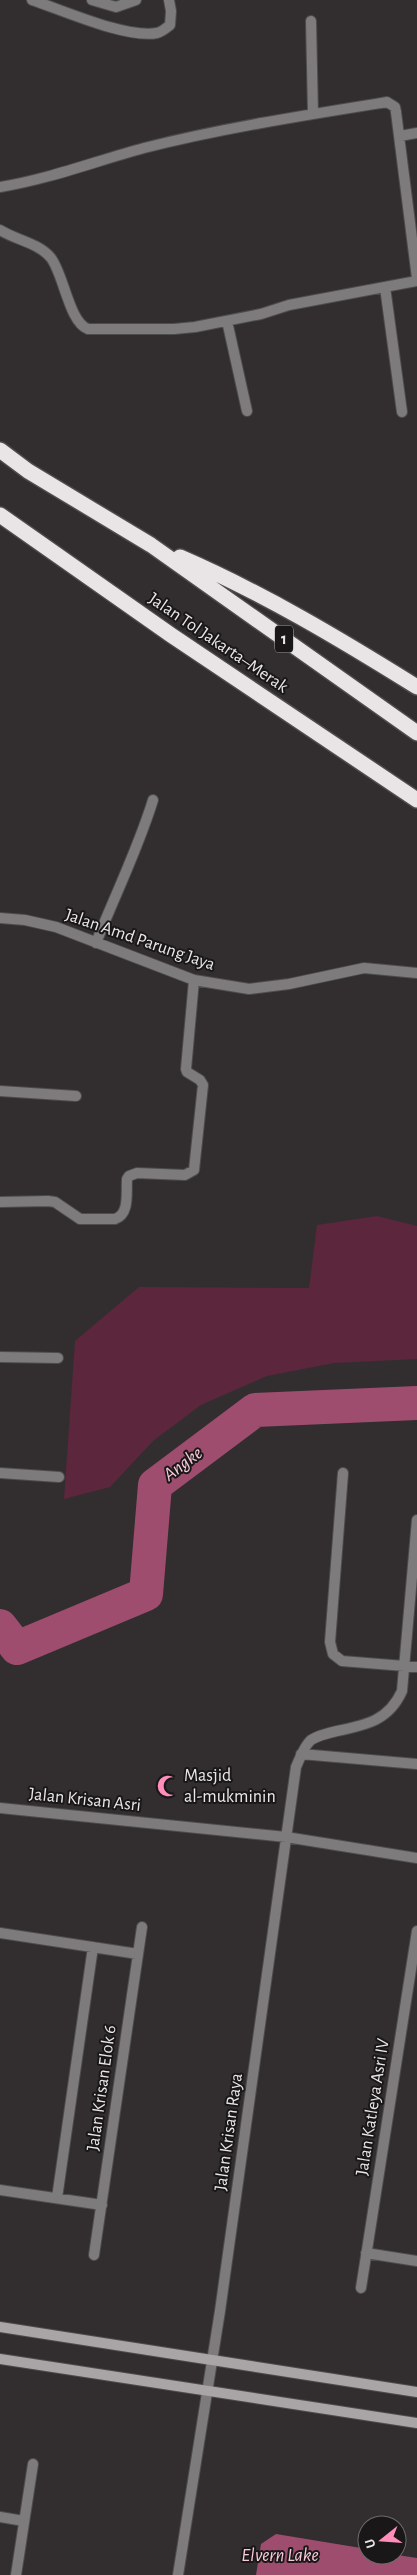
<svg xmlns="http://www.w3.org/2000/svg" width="417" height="2575" viewBox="0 0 417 2575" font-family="'Alegreya Sans',sans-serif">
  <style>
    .green { fill: #5c263d }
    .water { fill: #9f4d6f }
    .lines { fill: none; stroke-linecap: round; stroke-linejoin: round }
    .river { stroke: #9f4d6f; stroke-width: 34 }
    .street-casing { stroke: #4f4c4d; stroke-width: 12 }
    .secondary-casing { stroke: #4f4c4d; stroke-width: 12 }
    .highway-casing { stroke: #4f4c4d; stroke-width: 18 }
    .street { stroke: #7d7b7b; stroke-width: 10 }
    .secondary { stroke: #a9a5a6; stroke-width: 10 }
    .highway { stroke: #e9e4e5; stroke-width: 15 }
    .labels { text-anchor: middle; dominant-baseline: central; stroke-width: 4; stroke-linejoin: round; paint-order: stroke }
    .shield { fill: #191718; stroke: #aba9aa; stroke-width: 1 }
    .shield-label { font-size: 16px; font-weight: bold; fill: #eae7e8 }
    .street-label { font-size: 18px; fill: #eae7e8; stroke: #191718 }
    .poi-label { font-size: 18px; fill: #eae7e8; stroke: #191718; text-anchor: start }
    .water-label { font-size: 19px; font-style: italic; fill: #fbcbdc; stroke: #191718 }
  </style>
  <rect width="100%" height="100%" fill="#322e30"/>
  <path class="green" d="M 377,1216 L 417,1226 L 417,1359 L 334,1363 L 267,1376 L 201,1405 L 153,1441 L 110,1487 L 64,1499 L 75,1341 L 139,1287 L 309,1288 L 317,1225 Z"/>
  <path class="water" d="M 276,2534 L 367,2549 L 367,2555 L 397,2555 L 417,2558 L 417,2575 L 256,2575 L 261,2544 Z"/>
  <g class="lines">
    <path class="river" d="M 0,1626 L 17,1648 L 146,1594 L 155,1485 L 255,1410 L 417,1403"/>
    <g class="street-casing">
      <path id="street" d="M 32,0 C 62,10 127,39 157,33 C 162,32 165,29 170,25 L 171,11 L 169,0
        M 92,0 L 116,7 L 136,0
        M 311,21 L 313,114
        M 400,136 L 417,133
        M 0,187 C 49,179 96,161 144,148 C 223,128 306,115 387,102 L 395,107 L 396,112 L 417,278
        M 0,230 C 16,240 39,243 51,258 C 64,275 69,322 88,329 L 174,329 L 195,327 L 261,314 L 289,305 L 417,281
        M 385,287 L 402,412
        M 227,321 L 247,411
        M 0,918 L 25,920 L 56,927 L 194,980 L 249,989 L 289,984 L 364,968 L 417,973
        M 96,943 C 115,895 138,849 153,800
        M 0,1091 L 76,1096
        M 0,1202 L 48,1201 L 55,1202 L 80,1219 L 115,1219 C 130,1214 126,1193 127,1179 L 129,1176 L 137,1173 L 185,1175 L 194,1170 L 203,1085 L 200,1080 L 187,1072 L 186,1069 L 194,980
        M 0,1357 L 58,1358
        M 0,1473 L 59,1477
        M 343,1473 L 330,1642 L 333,1654 L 342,1661 L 417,1667
        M 301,1754 L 417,1764
        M 0,1808 L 286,1837 L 417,1858
        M 0,1933 L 138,1954
        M 0,2190 L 102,2205
        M 57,2198 L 93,1947
        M 366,2253 L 417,2261
        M 94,2255 L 142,1927
        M 361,2288 L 417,1931
        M 0,2517 L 24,2521
        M 16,2575 L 33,2464
        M 178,2575 L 220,2311 L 296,1767 C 300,1758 304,1746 311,1740 C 319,1735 328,1733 337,1731 C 367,1725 389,1720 402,1691 L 417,1520"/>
    </g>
    <g class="secondary-casing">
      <path id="secondary" d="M 0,2327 L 417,2392
        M 0,2359 L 417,2423"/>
    </g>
    <g class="highway-casing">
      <path id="highway" d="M 0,450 L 28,471 L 151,545 L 417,733
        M 0,515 L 171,635 L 417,800
        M 180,557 C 263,593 340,639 417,687"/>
    </g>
    <use href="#street" class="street"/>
    <use href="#secondary" class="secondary"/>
    <use href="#highway" class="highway"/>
  </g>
  <defs>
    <g id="mosque-bare" transform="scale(1.725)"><path d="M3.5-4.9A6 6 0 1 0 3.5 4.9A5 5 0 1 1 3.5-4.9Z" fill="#ff8ebb" stroke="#191718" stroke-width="2.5" paint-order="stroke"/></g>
  </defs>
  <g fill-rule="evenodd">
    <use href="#mosque-bare" x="168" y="1786"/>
  </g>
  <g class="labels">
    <rect class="shield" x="275" y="625.5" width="18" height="27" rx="4"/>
    <g class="shield-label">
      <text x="284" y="639">1</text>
    </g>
    <g class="street-label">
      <text transform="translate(218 643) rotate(34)">Jalan Tol Jakarta–Merak</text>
      <text transform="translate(140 940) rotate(19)">Jalan Amd Parung Jaya</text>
      <text transform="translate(85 1800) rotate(6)">Jalan Krisan Asri</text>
      <text transform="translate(102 2088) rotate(-82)">Jalan Krisan Elok 6</text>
      <text transform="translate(373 2107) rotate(-81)">Jalan Katleya Asri IV</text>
      <text transform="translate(229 2132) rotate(-82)">Jalan Krisan Raya</text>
    </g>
    <g class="poi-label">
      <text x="184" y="1776">Masjid<tspan x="184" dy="21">al-mukminin</tspan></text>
    </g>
    <g class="water-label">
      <text transform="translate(183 1464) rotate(-37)">Angke</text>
      <text x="280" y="2555">Elvern Lake</text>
    </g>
  </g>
  <g transform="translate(382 2540) rotate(253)"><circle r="24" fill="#191718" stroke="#6d6a6b"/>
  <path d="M0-4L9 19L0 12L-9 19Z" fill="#ff8ebb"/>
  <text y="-8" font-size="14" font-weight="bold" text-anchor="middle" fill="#eae7e8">U</text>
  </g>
</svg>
